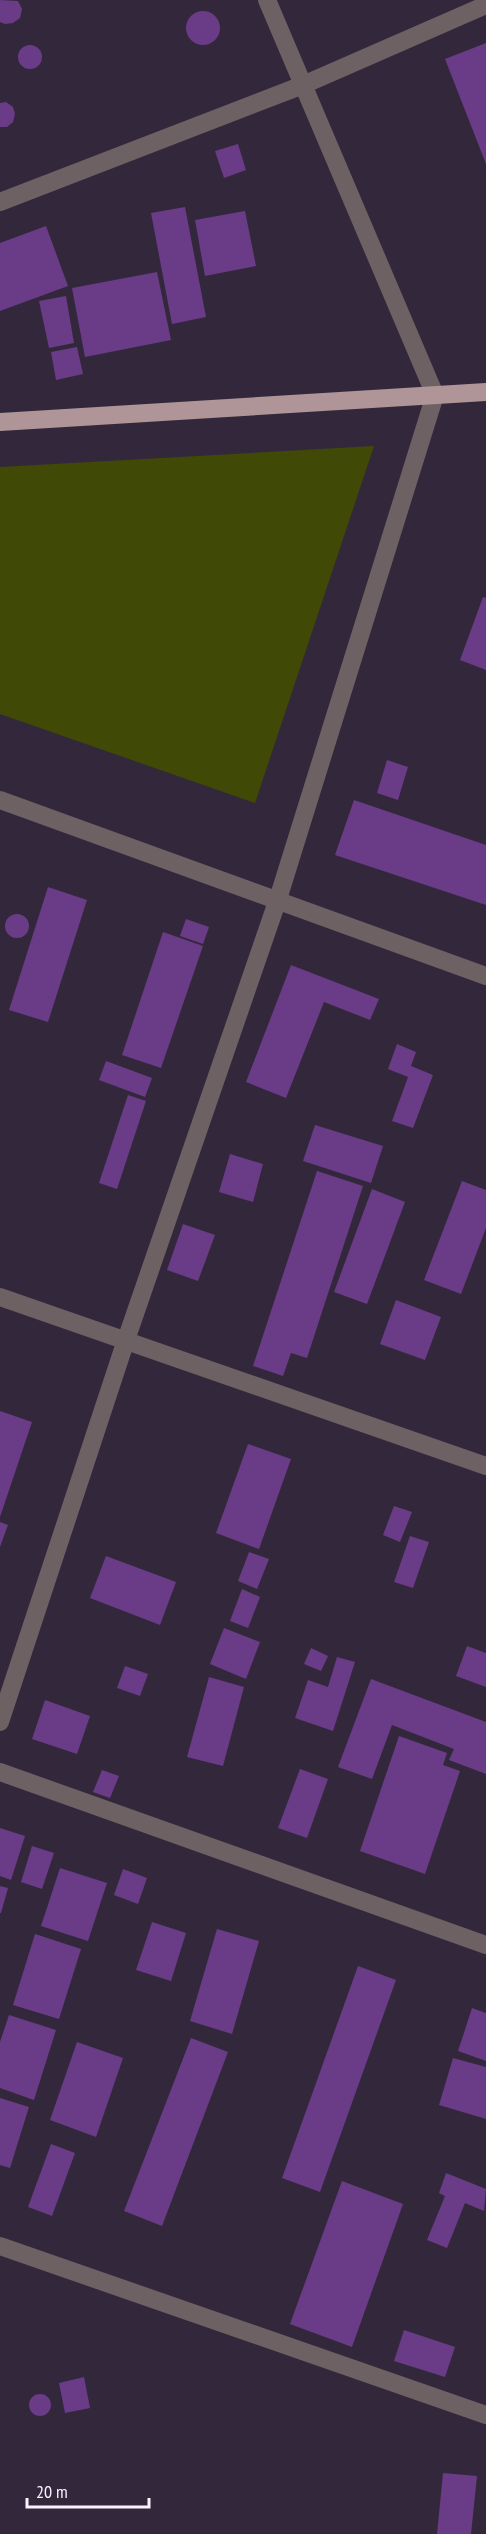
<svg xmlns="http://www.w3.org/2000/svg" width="486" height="2534" viewBox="0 0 486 2534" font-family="'PT Sans Narrow',sans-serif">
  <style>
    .green { fill: #414907 }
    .building { fill: #6a3b87 }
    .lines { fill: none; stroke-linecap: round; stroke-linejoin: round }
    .minor { stroke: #6e6163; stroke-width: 18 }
    .major { stroke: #af9598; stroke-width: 18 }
  </style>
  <rect width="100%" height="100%" fill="#33283b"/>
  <path class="green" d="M 374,446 L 255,803 L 0,714 L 0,467 Z"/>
  <path class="building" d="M 0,0 L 18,1 L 22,9 L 20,18 L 13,23 L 5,24 L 0,22 Z
    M186 28a17 17 0 1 1 34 0a17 17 0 1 1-34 0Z
    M 486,43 L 486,164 L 445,59 Z
    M18 57a12 12 0 1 1 24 0a12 12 0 1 1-24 0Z
    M 6,102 L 13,107 L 15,114 L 13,122 L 7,127 L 0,127 L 0,103 Z
    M 238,144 L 246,170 L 224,178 L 215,151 Z
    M 185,207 L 206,317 L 172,324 L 151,213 Z
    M 245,211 L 256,266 L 205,276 L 195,220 Z
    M 46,226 L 68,286 L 0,311 L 0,243 Z
    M 157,272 L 171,340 L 85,357 L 72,288 Z
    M 66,296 L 74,343 L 49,348 L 39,301 Z
    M 77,347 L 83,374 L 56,380 L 51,352 Z
    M 483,597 L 486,598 L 486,670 L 460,660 Z
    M 387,760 L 408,767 L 398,800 L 377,793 Z
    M 354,800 L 486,845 L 486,905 L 335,855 Z
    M 48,887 L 87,900 L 48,1022 L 9,1010 Z
    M5 926a12 12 0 1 1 24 0a12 12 0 1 1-24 0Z
    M 186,919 L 209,927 L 203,944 L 180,936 Z
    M 163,932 L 203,946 L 161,1068 L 122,1055 Z
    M 291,965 L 379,999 L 370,1020 L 324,1002 L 286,1098 L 246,1082 Z
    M 397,1044 L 416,1052 L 411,1066 L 433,1075 L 413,1128 L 392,1121 L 408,1077 L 388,1069 Z
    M 106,1061 L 152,1078 L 145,1097 L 99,1080 Z
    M 128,1095 L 146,1101 L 117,1189 L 99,1183 Z
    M 315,1125 L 383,1146 L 371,1183 L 303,1161 Z
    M 230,1154 L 263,1164 L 253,1202 L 219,1192 Z
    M 317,1171 L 363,1186 L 307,1358 L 291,1353 L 283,1376 L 253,1366 Z
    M 462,1181 L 486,1190 L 486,1228 L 461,1294 L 424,1280 Z
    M 372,1189 L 405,1202 L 367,1304 L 334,1292 Z
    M 183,1224 L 215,1235 L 198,1281 L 167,1270 Z
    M 396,1300 L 441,1317 L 425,1360 L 380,1344 Z
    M 0,1411 L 32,1422 L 0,1517 Z
    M 248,1444 L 291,1459 L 259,1549 L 216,1533 Z
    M 394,1506 L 412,1512 L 400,1542 L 383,1535 Z
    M 0,1522 L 8,1525 L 0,1547 Z
    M 410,1536 L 429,1542 L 413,1588 L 394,1582 Z
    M 249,1552 L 269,1559 L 257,1589 L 238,1581 Z
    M 106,1556 L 176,1582 L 160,1625 L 90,1598 Z
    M 242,1589 L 260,1597 L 248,1628 L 230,1621 Z
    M 224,1628 L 260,1642 L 246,1679 L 210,1664 Z
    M 467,1646 L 486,1653 L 486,1687 L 456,1676 Z
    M 311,1648 L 328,1656 L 321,1671 L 304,1664 Z
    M 337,1657 L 355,1662 L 333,1731 L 295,1718 L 308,1680 L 328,1687 Z
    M 125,1666 L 148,1674 L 140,1696 L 117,1688 Z
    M 209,1677 L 244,1687 L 223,1766 L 187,1757 Z
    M 371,1679 L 486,1722 L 486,1774 L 449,1760 L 454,1749 L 392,1725 L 372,1779 L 338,1767 Z
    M 45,1700 L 90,1716 L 77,1754 L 32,1739 Z
    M 399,1736 L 447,1753 L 443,1765 L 460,1771 L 425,1874 L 360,1851 Z
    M 300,1769 L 328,1779 L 307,1838 L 278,1828 Z
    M 102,1770 L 119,1776 L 110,1798 L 93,1792 Z
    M 0,1828 L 25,1836 L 11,1880 L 0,1876 Z
    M 32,1846 L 54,1853 L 42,1889 L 21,1882 Z
    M 60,1868 L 107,1883 L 88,1941 L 41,1926 Z
    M 123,1869 L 147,1878 L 138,1904 L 114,1895 Z
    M 0,1886 L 8,1888 L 1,1913 L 0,1913 Z
    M 152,1922 L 186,1933 L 171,1981 L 136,1970 Z
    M 217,1929 L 259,1941 L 232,2034 L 190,2021 Z
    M 35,1934 L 81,1949 L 59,2019 L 13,2005 Z
    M 358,1966 L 396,1980 L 320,2192 L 282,2178 Z
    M 472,2008 L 486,2013 L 486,2061 L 458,2051 Z
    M 9,2015 L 56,2030 L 34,2100 L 0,2088 L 0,2042 Z
    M 191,2038 L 228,2052 L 162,2226 L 124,2211 Z
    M 77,2042 L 123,2058 L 96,2137 L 50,2120 Z
    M 453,2058 L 486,2067 L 486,2119 L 439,2105 Z
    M 0,2098 L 29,2107 L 10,2168 L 0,2165 Z
    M 51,2144 L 75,2153 L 52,2216 L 28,2207 Z
    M 446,2173 L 486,2189 L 484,2211 L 465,2203 L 447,2248 L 427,2240 L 445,2196 L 439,2193 Z
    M 342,2181 L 403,2204 L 352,2347 L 290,2324 Z
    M 404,2330 L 455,2347 L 445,2377 L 394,2361 Z
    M 84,2377 L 90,2408 L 65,2413 L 59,2383 Z
    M29 2405a11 11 0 1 1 22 0a11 11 0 1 1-22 0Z
    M 443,2473 L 477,2476 L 471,2534 L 437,2534 Z"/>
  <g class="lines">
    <path class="minor" d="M 0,202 L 303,85 L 486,5
      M 0,800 L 486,976
      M 0,1297 L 486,1466
      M 0,1722 L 126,1340 L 278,899 L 435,395 L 267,0
      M 0,1772 L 486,1945
      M 0,2246 L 486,2415"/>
    <path class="major" d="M 0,422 L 486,392"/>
  </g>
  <path d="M27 2498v9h122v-9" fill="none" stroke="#f9f2ff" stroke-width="3"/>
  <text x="36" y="2498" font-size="18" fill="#f9f2ff" stroke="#33283b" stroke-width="4.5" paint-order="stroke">20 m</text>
</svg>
